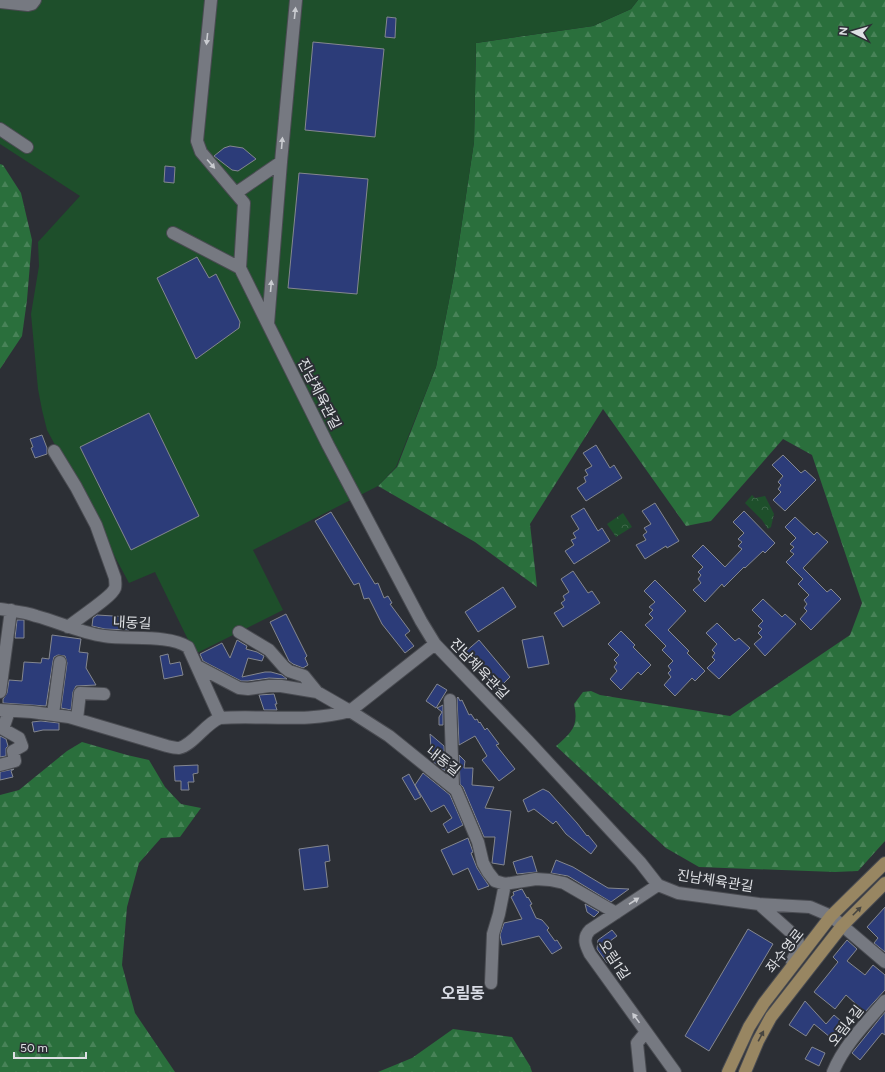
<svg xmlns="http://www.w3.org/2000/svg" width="885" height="1072" viewBox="0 0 885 1072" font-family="Figtree,'Noto Sans KR',sans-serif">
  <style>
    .forest { fill: url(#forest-firs) }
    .park { fill: url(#park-crowns) }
    .pitch { fill: #1e4f2b }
    .building { fill: #2c3c79; stroke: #84878f }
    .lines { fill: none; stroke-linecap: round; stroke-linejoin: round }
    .minor-casing { stroke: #494b51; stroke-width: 14 }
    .major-casing { stroke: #494b51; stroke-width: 14 }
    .minor { stroke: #767981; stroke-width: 12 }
    .major { stroke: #988662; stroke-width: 12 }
    .oneway { fill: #c9cbd0 }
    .oneway2 { fill: #474540 }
    .labels { text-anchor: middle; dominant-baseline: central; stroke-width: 4; stroke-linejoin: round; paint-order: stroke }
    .street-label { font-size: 14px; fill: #dee0e4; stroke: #2c2f35 }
    .quarter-label { font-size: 16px; font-weight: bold; fill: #d9dce5; stroke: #2c2f35 }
  </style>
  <defs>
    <pattern id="forest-firs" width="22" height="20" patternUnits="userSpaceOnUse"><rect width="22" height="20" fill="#2a6f3c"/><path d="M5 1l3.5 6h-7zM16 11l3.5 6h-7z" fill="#488358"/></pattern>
    <pattern id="park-crowns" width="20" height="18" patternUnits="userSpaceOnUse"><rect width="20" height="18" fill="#1e4f2b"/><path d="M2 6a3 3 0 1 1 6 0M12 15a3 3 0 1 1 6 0" fill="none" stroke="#3e684a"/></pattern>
  </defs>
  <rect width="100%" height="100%" fill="#2c2f35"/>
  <path class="forest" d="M 638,0 L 885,0 L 885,841 L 858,871 L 835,872 L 699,867 L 666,848 L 556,746 C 572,732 579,726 574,704 L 583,692 L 591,691 L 600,695 L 730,716 L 850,635 L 862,603 L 812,455 L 783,439 L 711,521 L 686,526 L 603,409 L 530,524 L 537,587 L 475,542 L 378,486 L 397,467 L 436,367 L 454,275 L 474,142 L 476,43 L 593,26 L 631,9 Z
    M 0,164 L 3,165 L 21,193 L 32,240 L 27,300 L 22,336 L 0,369 Z
    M 82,742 L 127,755 L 149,760 L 165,787 L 181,804 L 201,808 L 180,837 L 161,838 L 139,863 L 127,907 L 122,965 L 135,1013 L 175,1072 L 0,1072 L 0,795 L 19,790 L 67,751 Z
    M 453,1029 L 512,1037 L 530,1066 L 532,1072 L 378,1072 L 412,1058 Z"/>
  <path class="park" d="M 752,495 L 755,498 L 765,496 L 774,514 L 771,527 L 768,529 L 762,520 L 745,503 Z
    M 623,513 L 632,527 L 616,537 L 607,524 Z"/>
  <path class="pitch" d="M 0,0 L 638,0 L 631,9 L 593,26 L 476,43 L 474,142 L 454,275 L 436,367 L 396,467 L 378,486 L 253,550 L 283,610 L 195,654 L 155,572 L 129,583 L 47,430 L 42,410 L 38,389 L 31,314 L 39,266 L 38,242 L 80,196 L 0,144 Z"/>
  <path class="building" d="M 387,17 L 396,18 L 395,38 L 385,37 Z
    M 313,42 L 384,49 L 375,137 L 305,130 Z
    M 230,146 L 243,148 L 256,159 L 238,171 L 232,170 L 214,156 L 224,148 Z
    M 165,166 L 175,167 L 174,183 L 164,182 Z
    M 299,173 L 368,179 L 357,294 L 288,288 Z
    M 197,257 L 209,278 L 216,274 L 240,322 L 239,328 L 196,359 L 157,278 Z
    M 149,413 L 199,516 L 131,550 L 80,447 Z
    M 42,435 L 47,448 L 47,454 L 35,458 L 31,448 L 33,447 L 30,439 Z
    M 596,445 L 610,468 L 614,465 L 622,478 L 586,501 L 577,488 L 586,482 L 584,477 L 588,475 L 585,470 L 592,466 L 583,453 Z
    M 783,455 L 801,473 L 805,470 L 816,480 L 785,511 L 773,500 L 781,492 L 778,489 L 781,485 L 778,482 L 783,476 L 772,465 Z
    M 655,503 L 679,541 L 667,548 L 666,546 L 645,559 L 636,545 L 646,540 L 643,535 L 647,532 L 644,528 L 651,524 L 642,511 Z
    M 584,508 L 598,531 L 602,528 L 610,541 L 574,564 L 565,551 L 574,545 L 571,540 L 576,538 L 573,533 L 579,529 L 571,516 Z
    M 744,511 L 775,543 L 765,553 L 763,551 L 745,568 L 744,567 L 724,587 L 722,584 L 705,602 L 693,590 L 701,583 L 698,579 L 701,575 L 698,572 L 703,567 L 692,556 L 703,545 L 725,567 L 742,549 L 738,546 L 742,542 L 738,539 L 744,533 L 733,522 Z
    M 331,512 L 375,584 L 378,583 L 384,598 L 388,596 L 392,603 L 390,604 L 410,631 L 405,635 L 414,646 L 405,653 L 382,624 L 369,598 L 364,599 L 359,583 L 354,585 L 315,521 Z
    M 795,517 L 814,535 L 817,532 L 828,542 L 803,568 L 827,592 L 831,589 L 841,599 L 811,630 L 800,619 L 807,611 L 804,608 L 807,604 L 804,600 L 809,595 L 798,584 L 803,579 L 786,562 L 794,554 L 790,551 L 794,547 L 790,544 L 796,538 L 785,527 Z
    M 573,571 L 588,593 L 592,591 L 600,603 L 563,627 L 554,613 L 564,607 L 561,603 L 565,600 L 563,596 L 569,592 L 561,579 Z
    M 655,580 L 686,611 L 668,630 L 689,651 L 687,653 L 705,671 L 695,681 L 692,678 L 675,696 L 664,685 L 671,677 L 668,673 L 671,670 L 668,666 L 673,661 L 662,650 L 666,646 L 645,625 L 653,618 L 649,614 L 653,610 L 649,607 L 655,602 L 644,591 Z
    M 503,587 L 516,607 L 478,632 L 465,612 Z
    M 763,599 L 782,617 L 785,614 L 796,624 L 765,656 L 754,644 L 762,637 L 758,633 L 762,629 L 758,626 L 763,621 L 752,610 Z
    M 286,614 L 307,656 L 305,658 L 308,665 L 303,668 L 293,664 L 289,661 L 270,622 Z
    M 97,615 L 130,617 L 129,630 L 105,629 L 92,626 L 93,618 Z
    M 17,620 L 24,620 L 24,638 L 15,638 Z
    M 717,623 L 735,641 L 739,638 L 750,648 L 719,679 L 707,668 L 715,660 L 712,657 L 715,653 L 712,650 L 717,644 L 706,633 Z
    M 621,631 L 635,645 L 633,647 L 651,665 L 641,675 L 638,672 L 621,690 L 610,679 L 617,671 L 614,667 L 617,663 L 614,660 L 619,655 L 608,644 Z
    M 52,635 L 81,639 L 79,652 L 88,653 L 86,668 L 96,685 L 76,686 L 73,692 L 71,710 L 61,708 L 67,663 L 65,656 L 58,655 L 54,657 L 53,661 L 46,706 L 3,703 L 3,699 L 7,693 L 9,680 L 22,681 L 24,662 L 41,663 L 42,658 L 49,659 Z
    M 543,636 L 549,664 L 528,668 L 522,640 Z
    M 237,640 L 247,646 L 246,649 L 257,652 L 264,656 L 262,661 L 248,658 L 242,677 L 265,672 L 271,672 L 282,675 L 287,679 L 269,678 L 248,681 L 241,681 L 203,661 L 200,654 L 222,643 L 230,658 Z
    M 479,640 L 510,677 L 497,690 L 464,653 Z
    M 168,654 L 170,664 L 180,662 L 183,675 L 164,679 L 160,656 Z
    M 437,684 L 447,690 L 436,708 L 426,701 Z
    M 274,694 L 277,704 L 275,704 L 277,710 L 264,710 L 259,695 Z
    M 458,697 L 460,701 L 462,700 L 469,715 L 471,714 L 475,720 L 477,719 L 479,723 L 480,722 L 485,730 L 487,728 L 499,744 L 496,745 L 515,769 L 499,781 L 482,760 L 487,756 L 475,736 L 459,745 L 457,698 Z
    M 443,705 L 443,725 L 439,725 L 439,717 L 442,712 L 437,708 Z
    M 41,721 L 59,723 L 59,730 L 43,730 L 34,732 L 32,722 Z
    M 430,734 L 444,746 L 445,771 L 432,761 Z
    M 0,736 L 6,739 L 8,746 L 6,748 L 6,756 L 0,757 Z
    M 459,755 L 465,761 L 464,768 L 473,768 L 472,785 L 494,787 L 485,808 L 511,811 L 504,865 L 492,863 L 495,837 L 484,837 L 463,787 L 460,784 Z
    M 198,765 L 198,773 L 193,774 L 194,782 L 188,782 L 189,790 L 181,790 L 181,781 L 175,781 L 174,766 Z
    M 14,769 L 11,771 L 13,777 L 0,780 L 0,772 Z
    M 423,773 L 450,795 L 463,825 L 448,833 L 443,824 L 452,818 L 444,805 L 431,812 L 415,785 Z
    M 409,774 L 421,797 L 415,800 L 402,778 Z
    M 543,789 L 549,792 L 577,823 L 587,836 L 588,835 L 597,846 L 591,854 L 566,834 L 556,821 L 553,824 L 534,809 L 528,812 L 523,800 Z
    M 468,838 L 473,852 L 471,853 L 477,868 L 489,886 L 478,890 L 468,868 L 453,875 L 441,850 Z
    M 328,845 L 330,861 L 325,862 L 328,887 L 304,890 L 299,849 Z
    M 532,856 L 537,872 L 517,874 L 513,862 Z
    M 556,860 L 573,867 L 608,888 L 629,889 L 611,902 L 568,876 L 551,873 Z
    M 522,889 L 527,898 L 528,897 L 532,904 L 530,905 L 536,918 L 542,920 L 549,928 L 547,930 L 555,941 L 557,940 L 562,948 L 552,954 L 539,936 L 502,945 L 500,935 L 504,923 L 522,919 L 511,897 L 514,895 L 513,892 Z
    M 585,904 L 599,912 L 594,917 L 587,912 Z
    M 885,907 L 885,952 L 874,943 L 878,938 L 867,927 Z
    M 748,929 L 773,944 L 709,1051 L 685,1036 Z
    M 612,930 L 617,936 L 606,944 L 616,957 L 607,963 L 597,949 L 598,940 Z
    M 847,940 L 857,949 L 847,961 L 865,975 L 873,965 L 885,975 L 885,990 L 865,1012 L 846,995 L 835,1009 L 814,992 L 838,962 L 833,957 Z
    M 805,1001 L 826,1024 L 834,1015 L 849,1028 L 836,1042 L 814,1024 L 806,1036 L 789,1025 Z
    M 885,1012 L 885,1035 L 882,1033 L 860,1060 L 852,1053 Z
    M 812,1047 L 825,1053 L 819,1066 L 805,1059 Z"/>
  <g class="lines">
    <g class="minor-casing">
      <path id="minor" d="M 211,0 L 197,141 L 201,152 L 244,203 L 240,268 L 328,445 L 421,621 L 435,644 L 528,741 L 640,862 L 658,885 L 678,893 L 759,904 L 810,907 L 831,916 L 885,962
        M 0,2 L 28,5 L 32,4 L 35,0
        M 0,129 L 27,147
        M 236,193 L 281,162
        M 173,233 L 240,268
        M 268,324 L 281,162 L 296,0
        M 54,451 L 76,487 L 96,525 L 115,578 C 115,581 116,585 115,588 C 112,597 77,619 68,627
        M 0,609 C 12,611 25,612 36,616 C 59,622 80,633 104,636 C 128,640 168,634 188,647 L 220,718
        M 239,632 L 269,650 L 284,667 L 289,671 L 304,676 L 317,692
        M 197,666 L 239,688 L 248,689 L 269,686 L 281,686 L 317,692 L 350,711 L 435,644
        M 0,692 L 11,610
        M 450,700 L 453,787
        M 0,710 L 32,712 L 69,717 L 167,746 C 171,747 175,748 179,748 C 193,745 206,723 220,718 C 263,715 308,723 350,711 L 389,736 L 456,790 L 478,842 L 483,863 L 488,872 L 495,881 L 505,884 L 536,879 L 550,880 L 564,883 L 616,913
        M 53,714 L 60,662
        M 77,719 L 80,693 L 104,694
        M 0,765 L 15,761 L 13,751 L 22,746 L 19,738 L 3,729 L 9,711
        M 658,885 L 590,930 C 582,938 586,946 590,954 L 675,1072
        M 759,904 L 795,936 L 797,938 L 799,947 L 792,961
        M 491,983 L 493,934 L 499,914 L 505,884
        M 640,1072 L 637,1043 L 646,1032
        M 833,1072 C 844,1045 866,1023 885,1001"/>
    </g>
    <g class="major-casing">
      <path id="major" d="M 728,1072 L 749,1027 L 764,1003 L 831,916 L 885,863
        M 745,1072 L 758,1041 L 771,1017 L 842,926 L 885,883"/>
    </g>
    <use href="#minor" class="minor"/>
    <use href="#major" class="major"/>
  </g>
  <defs><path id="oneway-solid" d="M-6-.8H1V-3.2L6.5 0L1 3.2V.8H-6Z"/></defs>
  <g class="oneway">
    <use href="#oneway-solid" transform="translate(295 13) rotate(-84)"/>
    <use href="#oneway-solid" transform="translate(207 39) rotate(96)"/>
    <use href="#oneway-solid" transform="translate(282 143) rotate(-85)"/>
    <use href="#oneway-solid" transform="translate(211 164) rotate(49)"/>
    <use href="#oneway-solid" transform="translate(271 286) rotate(-85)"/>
    <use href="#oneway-solid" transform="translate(634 901) rotate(-33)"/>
    <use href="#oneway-solid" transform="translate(636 1018) rotate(-126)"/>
  </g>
  <g class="oneway2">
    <use href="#oneway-solid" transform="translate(857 911) rotate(-45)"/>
    <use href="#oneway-solid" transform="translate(761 1036) rotate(-62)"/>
  </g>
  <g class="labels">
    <g class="street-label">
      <text transform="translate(319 394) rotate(63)">진남체육관길</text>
      <text transform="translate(132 623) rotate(3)">내동길</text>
      <text transform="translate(479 669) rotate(46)">진남체육관길</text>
      <text transform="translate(443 761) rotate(38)">내동길</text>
      <text transform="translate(715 881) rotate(9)">진남체육관길</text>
      <text transform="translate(785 951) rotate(-52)">좌수영로</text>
      <text transform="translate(614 960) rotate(57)">오림1길</text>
      <text transform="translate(846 1026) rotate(-52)">오림4길</text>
    </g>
    <g class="quarter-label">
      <text x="463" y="993">오림동</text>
    </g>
  </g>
  <g transform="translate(853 32) rotate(275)" stroke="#2c2f35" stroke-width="3" paint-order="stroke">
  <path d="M0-3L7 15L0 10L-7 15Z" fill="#dee0e4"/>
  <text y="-6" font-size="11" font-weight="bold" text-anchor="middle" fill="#dee0e4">N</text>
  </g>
  <path d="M14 1052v6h72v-6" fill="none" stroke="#dee0e4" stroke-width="2"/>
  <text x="20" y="1052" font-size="12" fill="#dee0e4" stroke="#2c2f35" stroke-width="3" paint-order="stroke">50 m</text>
</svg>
